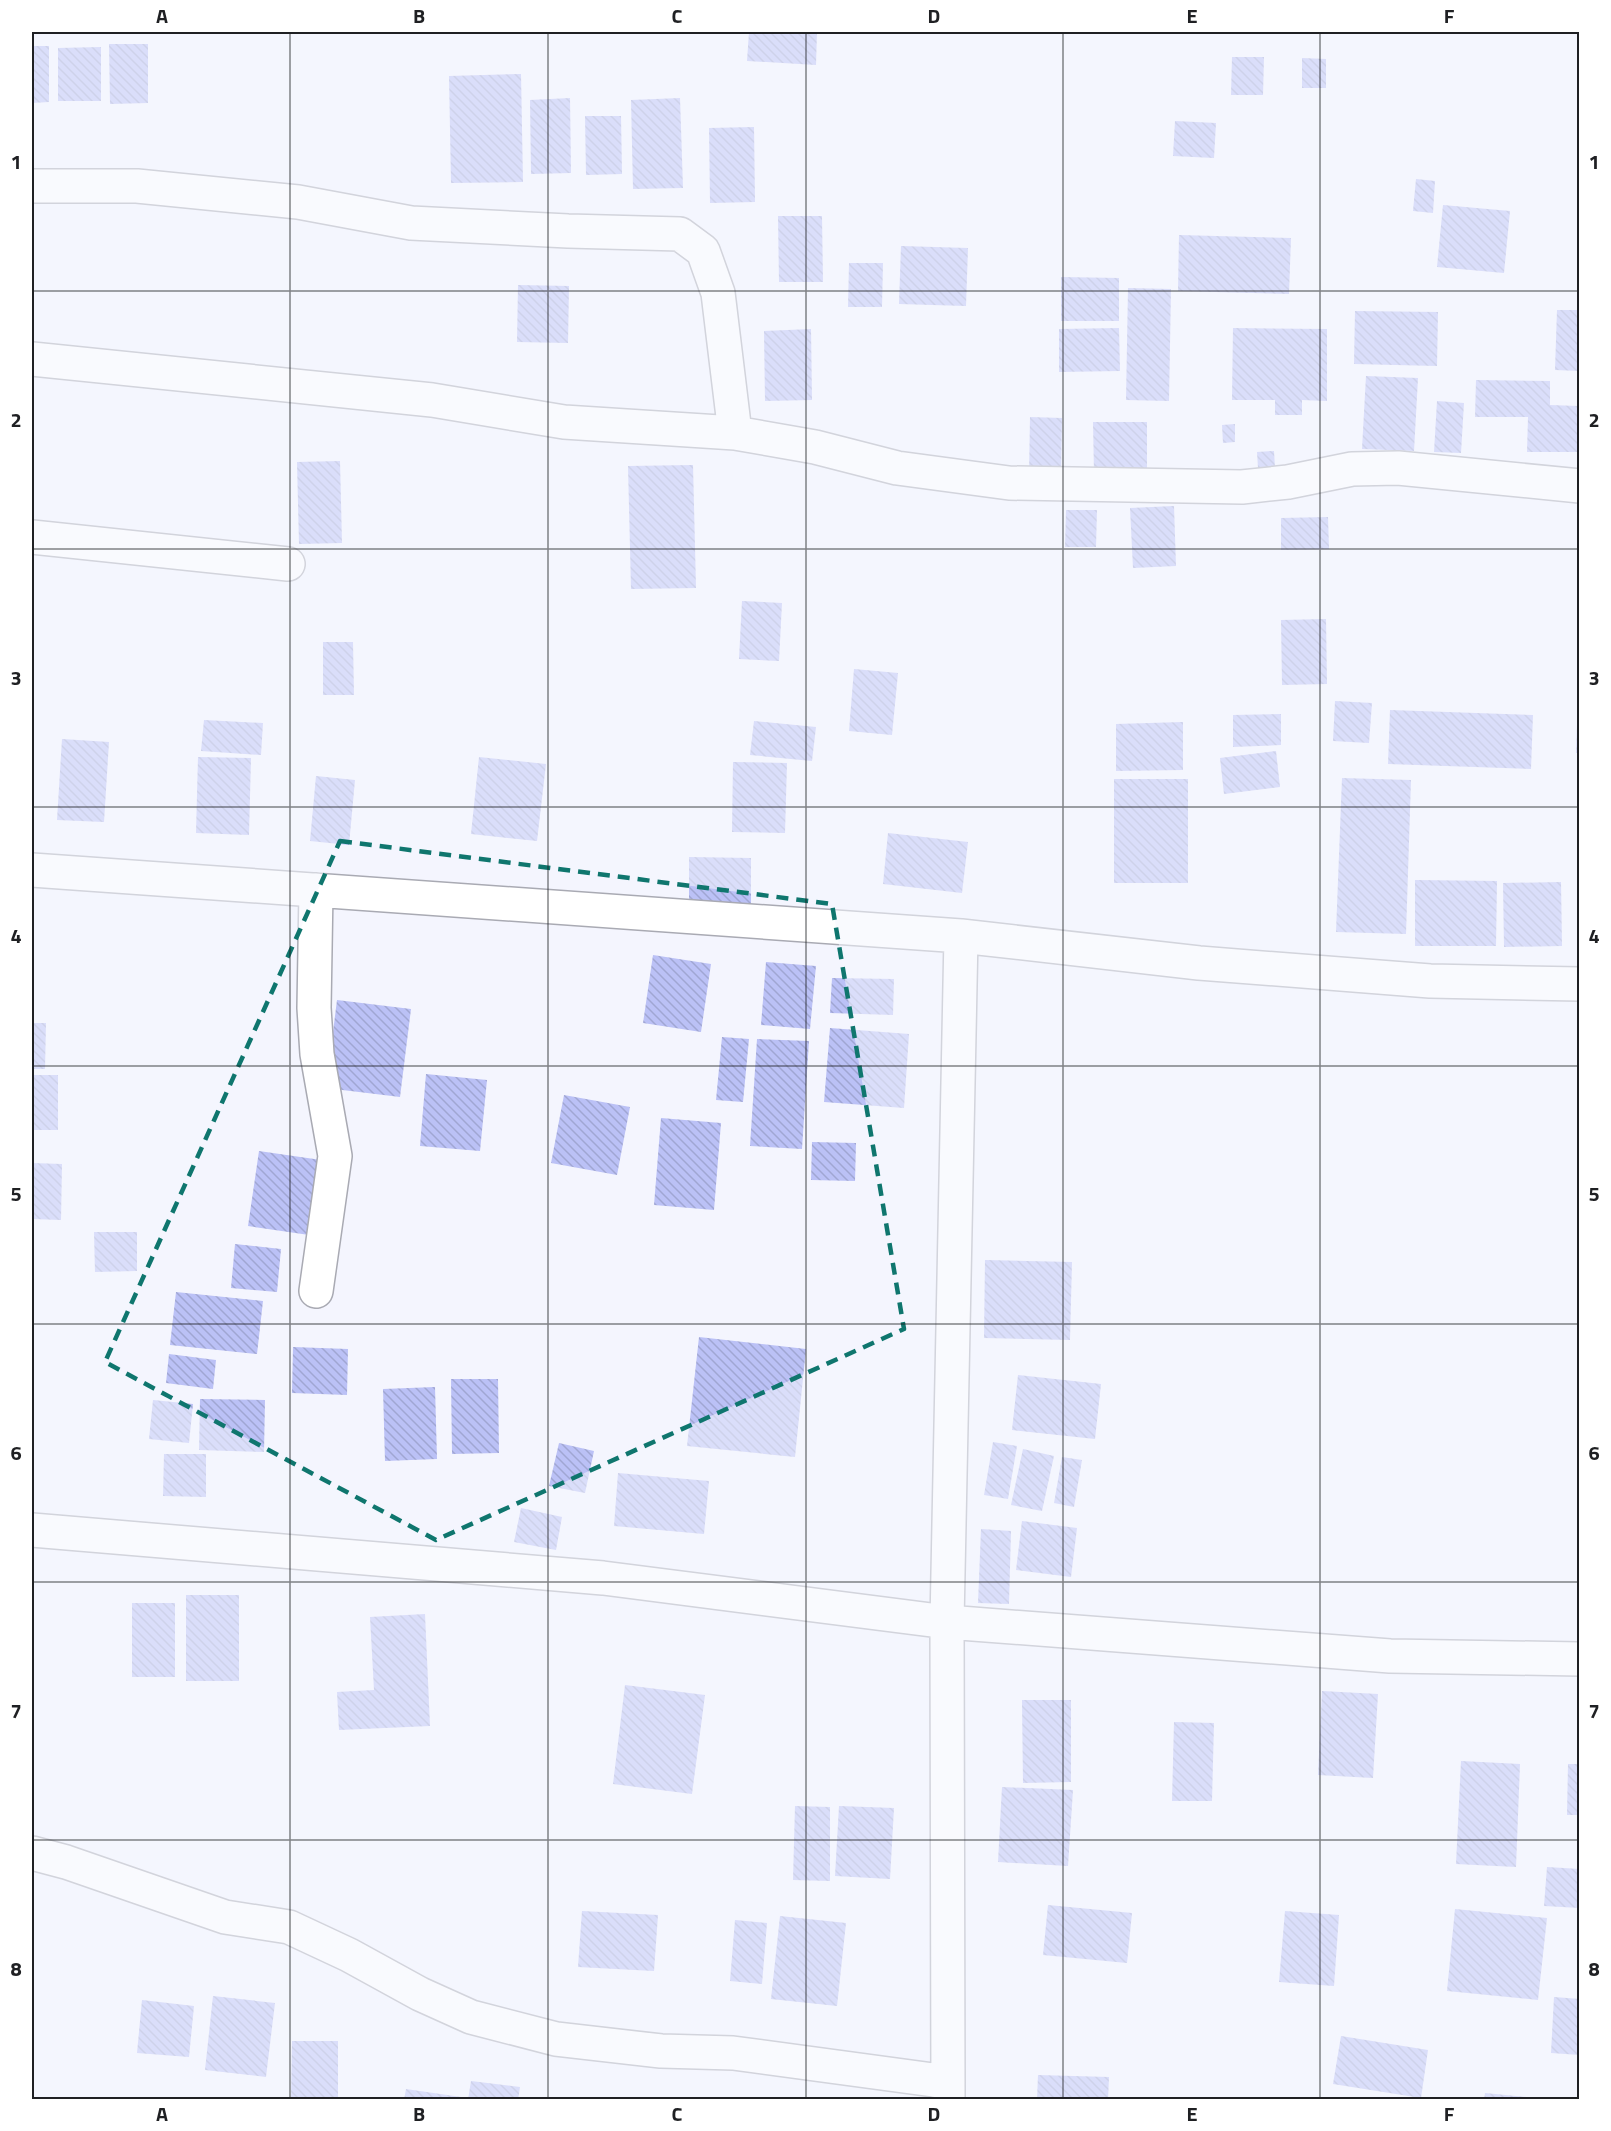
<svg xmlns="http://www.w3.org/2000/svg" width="1611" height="2131" viewBox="0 0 1611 2131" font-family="'Titillium Web',sans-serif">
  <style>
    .building { fill: url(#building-back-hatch) }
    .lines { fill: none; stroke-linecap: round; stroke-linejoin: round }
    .minor-casing { stroke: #a9aab3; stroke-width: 36 }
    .minor { stroke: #fff; stroke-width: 33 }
    .marked { fill: none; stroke: #0f766e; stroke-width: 4.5; stroke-dasharray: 12 8; stroke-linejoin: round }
    .grid { fill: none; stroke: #1f2023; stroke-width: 1.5; stroke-opacity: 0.55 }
    .neatline { fill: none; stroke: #1f2023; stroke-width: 2 }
    .grid-label { font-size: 20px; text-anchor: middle; font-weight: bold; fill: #1f2023 }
  </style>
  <defs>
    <pattern id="building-back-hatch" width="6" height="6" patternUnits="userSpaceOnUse" patternTransform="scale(1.5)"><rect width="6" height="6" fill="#bbc1f6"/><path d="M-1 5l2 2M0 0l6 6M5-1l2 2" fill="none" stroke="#a0a6d3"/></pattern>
  </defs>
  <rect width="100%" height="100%" fill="#f4f5fe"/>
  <path class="building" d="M 749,32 L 817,32 L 816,65 L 747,61 Z
    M 109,44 L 148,44 L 148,103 L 110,104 Z
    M 32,46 L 49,46 L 49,102 L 32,103 Z
    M 101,47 L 101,101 L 58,101 L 58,48 Z
    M 1232,57 L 1264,57 L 1263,95 L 1231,95 Z
    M 1302,58 L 1326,59 L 1326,88 L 1302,88 Z
    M 521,74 L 523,182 L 451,183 L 449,76 Z
    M 570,98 L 571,173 L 531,174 L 530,100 Z
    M 680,98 L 683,188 L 633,189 L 631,100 Z
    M 585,116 L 621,116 L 622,174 L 586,175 Z
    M 1175,121 L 1216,123 L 1214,158 L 1173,156 Z
    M 754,127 L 755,202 L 710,203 L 709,128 Z
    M 1416,179 L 1435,181 L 1433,213 L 1413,211 Z
    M 1443,205 L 1510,211 L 1504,273 L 1437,267 Z
    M 778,216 L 822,216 L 823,282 L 779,282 Z
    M 1179,235 L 1291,238 L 1289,294 L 1178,291 Z
    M 901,246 L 968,248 L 966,306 L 899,304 Z
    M 849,263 L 883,263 L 882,307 L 848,307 Z
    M 1061,277 L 1119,278 L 1119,321 L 1061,321 Z
    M 518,285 L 569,286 L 568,343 L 517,342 Z
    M 1128,288 L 1171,289 L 1169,401 L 1126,400 Z
    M 1557,310 L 1580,310 L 1580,371 L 1555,370 Z
    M 1355,311 L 1438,312 L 1437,366 L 1354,364 Z
    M 1119,328 L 1120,371 L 1059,372 L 1059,329 Z
    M 1233,328 L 1327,329 L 1327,401 L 1302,400 L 1302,415 L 1275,415 L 1275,400 L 1232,400 Z
    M 811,329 L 812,400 L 765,401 L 764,331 Z
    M 1366,376 L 1418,378 L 1414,451 L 1362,449 Z
    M 1476,380 L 1550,381 L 1550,405 L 1578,406 L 1578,452 L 1527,452 L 1528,417 L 1475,417 Z
    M 1437,401 L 1464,403 L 1461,453 L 1434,452 Z
    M 1030,417 L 1062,418 L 1061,475 L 1029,474 Z
    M 1093,422 L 1147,422 L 1147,473 L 1094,473 Z
    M 1235,424 L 1235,442 L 1223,443 L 1222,425 Z
    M 1274,451 L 1275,468 L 1258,468 L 1257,452 Z
    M 340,461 L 342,543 L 299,544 L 297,462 Z
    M 693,465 L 696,588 L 631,589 L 628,466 Z
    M 1174,506 L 1176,566 L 1133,568 L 1130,508 Z
    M 1066,510 L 1097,510 L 1096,547 L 1065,547 Z
    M 1328,517 L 1329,549 L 1281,550 L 1281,518 Z
    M 742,601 L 782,603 L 779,661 L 739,659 Z
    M 1326,619 L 1327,684 L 1282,685 L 1281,620 Z
    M 323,642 L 353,642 L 354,695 L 323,695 Z
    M 854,669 L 898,673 L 892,735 L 849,731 Z
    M 1578,697 L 1580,697 L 1580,753 L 1576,753 Z
    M 1335,701 L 1372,703 L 1369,743 L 1333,741 Z
    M 1390,710 L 1533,715 L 1531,769 L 1388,764 Z
    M 1281,714 L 1281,745 L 1233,747 L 1233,715 Z
    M 204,720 L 263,723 L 261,755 L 201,751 Z
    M 754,721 L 816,727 L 812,761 L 750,755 Z
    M 1183,722 L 1183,770 L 1116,771 L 1116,724 Z
    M 62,739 L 109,742 L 104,822 L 57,820 Z
    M 1276,751 L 1280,787 L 1224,794 L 1220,758 Z
    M 198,757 L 251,758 L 249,835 L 196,833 Z
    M 479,757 L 546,764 L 537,841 L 471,834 Z
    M 733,762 L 787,763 L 785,833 L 732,832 Z
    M 316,776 L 355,780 L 349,845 L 310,841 Z
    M 1342,778 L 1411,780 L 1406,934 L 1336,932 Z
    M 1114,779 L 1188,779 L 1188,883 L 1114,883 Z
    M 888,833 L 968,842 L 962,893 L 883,884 Z
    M 689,857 L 751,858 L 751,910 L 689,910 Z
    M 1415,880 L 1497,881 L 1496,946 L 1415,946 Z
    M 1561,882 L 1562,946 L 1504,947 L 1503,883 Z
    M 653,955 L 711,964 L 701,1032 L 643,1023 Z
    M 766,962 L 816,966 L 810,1029 L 761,1025 Z
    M 832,978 L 894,979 L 893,1015 L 830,1013 Z
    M 337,1000 L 411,1009 L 400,1097 L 326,1088 Z
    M 32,1023 L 46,1023 L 45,1069 L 32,1069 Z
    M 830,1028 L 909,1034 L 904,1108 L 824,1102 Z
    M 722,1037 L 749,1039 L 743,1102 L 716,1100 Z
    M 757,1039 L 809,1041 L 802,1149 L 750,1146 Z
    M 426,1074 L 487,1080 L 480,1151 L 420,1146 Z
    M 32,1075 L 58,1075 L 58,1130 L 32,1130 Z
    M 564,1095 L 630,1107 L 617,1175 L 551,1163 Z
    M 661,1118 L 721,1123 L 714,1210 L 654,1205 Z
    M 812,1142 L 856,1143 L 855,1181 L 811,1180 Z
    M 259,1151 L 328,1161 L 316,1236 L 248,1226 Z
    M 32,1163 L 62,1164 L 61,1220 L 32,1219 Z
    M 94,1232 L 137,1232 L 137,1271 L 95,1272 Z
    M 235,1244 L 281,1249 L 277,1292 L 231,1288 Z
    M 985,1260 L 1072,1262 L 1070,1340 L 984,1338 Z
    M 176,1292 L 263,1301 L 257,1354 L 170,1345 Z
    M 699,1337 L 806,1349 L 795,1457 L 687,1446 Z
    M 293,1347 L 348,1349 L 347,1395 L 292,1393 Z
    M 169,1354 L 216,1360 L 213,1389 L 166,1383 Z
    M 1018,1375 L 1101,1384 L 1095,1439 L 1012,1430 Z
    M 451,1379 L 498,1379 L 499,1453 L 452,1454 Z
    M 435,1387 L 437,1459 L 385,1461 L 383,1389 Z
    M 200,1399 L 265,1400 L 264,1452 L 199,1450 Z
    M 153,1400 L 193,1404 L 189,1443 L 149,1439 Z
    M 993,1442 L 1017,1446 L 1008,1499 L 984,1495 Z
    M 559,1443 L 594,1451 L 585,1493 L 549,1486 Z
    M 1023,1449 L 1054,1456 L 1042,1511 L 1011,1505 Z
    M 164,1454 L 206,1454 L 206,1497 L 163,1496 Z
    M 1062,1457 L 1082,1460 L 1074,1507 L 1054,1503 Z
    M 618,1473 L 709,1481 L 704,1534 L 614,1526 Z
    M 521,1508 L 562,1517 L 556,1550 L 514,1542 Z
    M 1022,1521 L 1077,1528 L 1071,1577 L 1016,1570 Z
    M 981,1529 L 1011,1531 L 1009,1604 L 978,1603 Z
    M 186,1595 L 239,1595 L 239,1681 L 186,1681 Z
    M 132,1603 L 175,1603 L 175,1677 L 132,1677 Z
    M 425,1614 L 430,1726 L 339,1730 L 337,1692 L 374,1690 L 370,1617 Z
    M 625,1685 L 705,1695 L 692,1794 L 613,1784 Z
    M 1322,1691 L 1378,1694 L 1373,1778 L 1318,1775 Z
    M 1022,1700 L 1071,1700 L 1071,1782 L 1023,1783 Z
    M 1174,1722 L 1214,1723 L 1212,1801 L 1172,1801 Z
    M 1461,1761 L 1520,1764 L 1516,1867 L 1456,1864 Z
    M 1568,1764 L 1580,1764 L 1580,1815 L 1567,1815 Z
    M 1002,1787 L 1073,1790 L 1068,1866 L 998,1862 Z
    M 795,1806 L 830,1807 L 830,1881 L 793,1880 Z
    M 839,1806 L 894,1808 L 890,1879 L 835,1876 Z
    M 1547,1867 L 1580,1869 L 1580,1908 L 1544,1906 Z
    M 1048,1905 L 1132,1913 L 1127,1963 L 1043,1955 Z
    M 1455,1909 L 1547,1918 L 1538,2000 L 1447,1991 Z
    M 582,1911 L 658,1915 L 654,1971 L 578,1967 Z
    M 1285,1911 L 1339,1915 L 1334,1986 L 1279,1982 Z
    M 780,1916 L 846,1923 L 837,2006 L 771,1999 Z
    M 735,1920 L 767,1923 L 762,1984 L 730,1981 Z
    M 213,1996 L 275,2003 L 266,2077 L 205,2070 Z
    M 1554,1997 L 1580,1999 L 1580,2055 L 1551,2053 Z
    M 142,2000 L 194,2006 L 189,2057 L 137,2053 Z
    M 1341,2036 L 1428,2050 L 1421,2098 L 1333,2084 Z
    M 292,2041 L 338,2041 L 338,2100 L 291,2100 Z
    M 1038,2075 L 1109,2077 L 1108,2100 L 1037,2100 Z
    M 471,2081 L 520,2087 L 518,2100 L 468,2100 Z
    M 406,2089 L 461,2097 L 460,2100 L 404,2100 Z
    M 1485,2093 L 1536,2098 L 1536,2100 L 1484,2100 Z"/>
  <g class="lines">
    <g class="minor-casing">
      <path id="minor" d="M 32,186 L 137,186 L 298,202 L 411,223 L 568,231 L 680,234 L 703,251 L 718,293 L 735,433
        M 32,359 L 432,400 L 564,422 L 735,433 L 815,447 L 897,468 L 1009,483 L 1242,487 L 1288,482 L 1352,469 L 1398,468 L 1580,486
        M 32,537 L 288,564
        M 32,870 L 961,936 L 1199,963 L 1430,981 L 1580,984
        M 316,1291 L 335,1156 L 317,1054 L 314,1008 L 316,890
        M 32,1530 L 603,1578 L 947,1622 L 1390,1656 L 1580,1659
        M 32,1853 L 66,1862 L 225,1917 L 289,1927 L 349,1955 L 420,1994 L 471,2017 L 556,2039 L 661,2051 L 733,2053 L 948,2082
        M 948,2100 L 947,1622 L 961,936"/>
    </g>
    <use href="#minor" class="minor"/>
  </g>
  <path d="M0 0H1611V2131H0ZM 340,841 L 832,904 L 904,1329 L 436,1540 L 105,1362 Z" fill="#f4f5fe" fill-opacity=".55" fill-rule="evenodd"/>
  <path class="marked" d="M 340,841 L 832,904 L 904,1329 L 436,1540 L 105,1362 Z"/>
  <path class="grid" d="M 290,32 L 290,2100M 548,32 L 548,2100M 806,32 L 806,2100M 1063,32 L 1063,2100M 1320,32 L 1320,2100M 32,291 L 1580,291M 32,549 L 1580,549M 32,807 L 1580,807M 32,1066 L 1580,1066M 32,1324 L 1580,1324M 32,1582 L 1580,1582M 32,1840 L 1580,1840"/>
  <rect width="1611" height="2131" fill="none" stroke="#ffffff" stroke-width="66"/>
  <rect x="33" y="33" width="1545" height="2065" class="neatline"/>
  <g class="grid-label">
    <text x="162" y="23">A</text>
    <text x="419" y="23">B</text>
    <text x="677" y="23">C</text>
    <text x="934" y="23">D</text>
    <text x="1192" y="23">E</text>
    <text x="1449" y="23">F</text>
    <text x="16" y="169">1</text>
    <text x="1594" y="169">1</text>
    <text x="16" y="427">2</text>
    <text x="1594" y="427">2</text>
    <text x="16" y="685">3</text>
    <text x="1594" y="685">3</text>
    <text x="16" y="943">4</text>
    <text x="1594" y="943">4</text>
    <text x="16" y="1201">5</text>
    <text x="1594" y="1201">5</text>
    <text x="16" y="1460">6</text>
    <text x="1594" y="1460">6</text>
    <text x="16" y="1718">7</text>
    <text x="1594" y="1718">7</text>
    <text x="16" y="1976">8</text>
    <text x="1594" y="1976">8</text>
    <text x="162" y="2121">A</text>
    <text x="419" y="2121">B</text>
    <text x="677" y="2121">C</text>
    <text x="934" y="2121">D</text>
    <text x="1192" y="2121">E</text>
    <text x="1449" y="2121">F</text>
  </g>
</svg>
